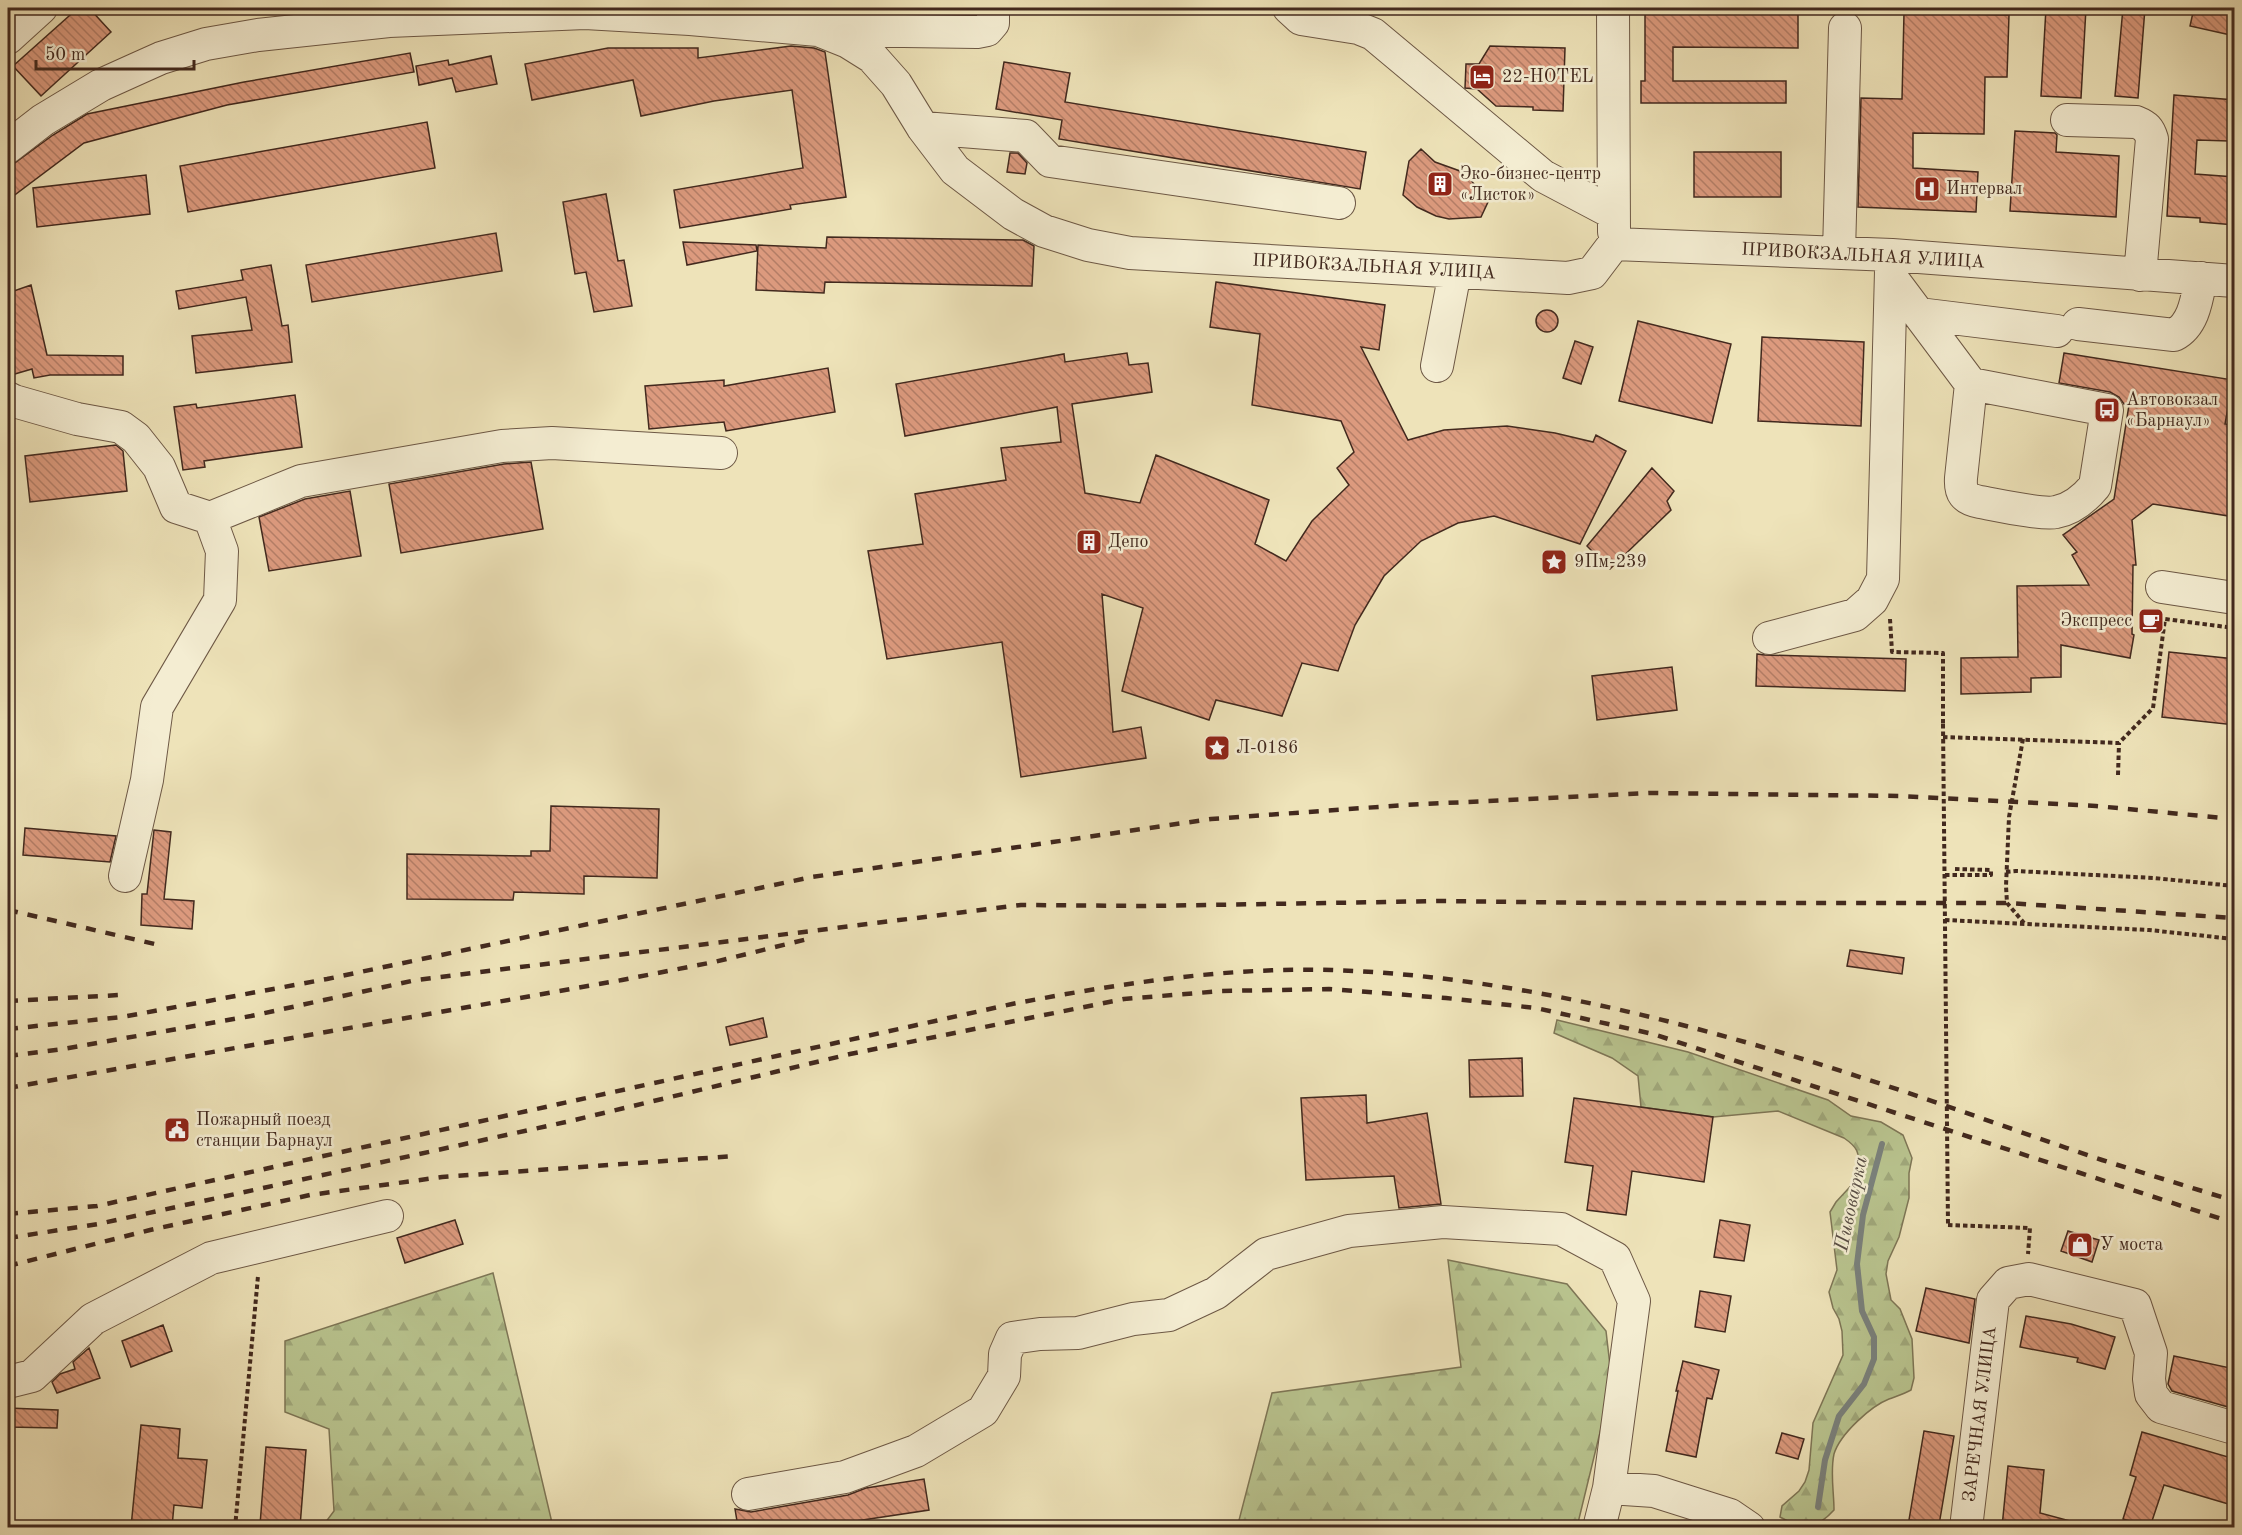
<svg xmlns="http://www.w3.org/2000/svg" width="2242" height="1535" viewBox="0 0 2242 1535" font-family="'Old Standard TT',serif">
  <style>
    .forest { fill: url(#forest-firs); stroke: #7e7656; stroke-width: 1.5 }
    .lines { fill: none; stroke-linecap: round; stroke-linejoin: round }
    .stream { stroke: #7a817c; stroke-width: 6 }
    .building { fill: url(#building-back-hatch); stroke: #42291e; stroke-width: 1.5 }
    .minor-casing { stroke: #6d5845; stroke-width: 34 }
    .path { stroke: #42291e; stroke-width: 4; stroke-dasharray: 4.5 3; stroke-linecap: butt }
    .minor { stroke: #f4edd2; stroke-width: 32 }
    .rail { stroke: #42291e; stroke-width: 4.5; stroke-dasharray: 10 10; stroke-linecap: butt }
    .path-bridge { stroke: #42291e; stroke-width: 4; stroke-dasharray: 4.5 3; stroke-linecap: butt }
    .labels { text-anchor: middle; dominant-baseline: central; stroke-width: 5; stroke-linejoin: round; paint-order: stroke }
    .poi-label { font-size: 18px; fill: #42291e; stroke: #f4edd2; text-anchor: start }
    .street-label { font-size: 18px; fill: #42291e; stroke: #f4edd2 }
    .water-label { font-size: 20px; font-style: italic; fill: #594e45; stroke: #f4edd2 }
  </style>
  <defs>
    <pattern id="forest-firs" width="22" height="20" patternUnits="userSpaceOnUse" patternTransform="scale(1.5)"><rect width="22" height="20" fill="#b9c48f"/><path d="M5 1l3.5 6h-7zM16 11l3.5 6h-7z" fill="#a0a87b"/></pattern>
    <pattern id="building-back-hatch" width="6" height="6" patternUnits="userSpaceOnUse" patternTransform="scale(1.5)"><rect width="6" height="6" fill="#dc9a7e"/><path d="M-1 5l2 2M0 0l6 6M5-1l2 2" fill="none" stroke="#b47e67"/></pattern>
  </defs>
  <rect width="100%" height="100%" fill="#eee3b9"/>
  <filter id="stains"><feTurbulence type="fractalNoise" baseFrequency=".00333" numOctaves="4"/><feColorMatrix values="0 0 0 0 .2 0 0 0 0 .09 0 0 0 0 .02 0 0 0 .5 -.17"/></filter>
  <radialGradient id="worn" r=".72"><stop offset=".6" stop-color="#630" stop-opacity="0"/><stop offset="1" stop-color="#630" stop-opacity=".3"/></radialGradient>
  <path class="forest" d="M 1557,1020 L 1688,1052 L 1828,1100 L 1851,1116 L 1881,1122 L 1903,1135 L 1912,1158 L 1909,1173 L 1909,1198 L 1899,1237 L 1888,1261 L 1886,1274 L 1891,1300 L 1900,1309 L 1912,1339 L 1914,1378 L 1911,1390 C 1904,1394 1897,1396 1889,1399 C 1871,1406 1840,1434 1834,1454 C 1830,1472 1834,1492 1834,1510 C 1816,1530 1803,1530 1780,1517 L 1782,1506 L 1799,1491 L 1805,1482 L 1809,1470 L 1813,1423 L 1843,1355 L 1842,1331 L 1839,1319 L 1833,1308 L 1829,1292 L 1837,1270 L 1830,1212 L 1836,1202 L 1860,1176 C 1857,1156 1863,1151 1844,1138 L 1778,1111 L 1713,1117 L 1641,1107 L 1638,1076 L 1612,1058 L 1554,1033 Z
    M 1448,1260 L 1567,1284 L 1606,1331 L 1612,1383 L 1577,1527 L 1237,1528 L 1272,1393 L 1461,1367 Z
    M 493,1273 L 553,1527 L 322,1527 L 334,1511 L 329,1429 L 285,1412 L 285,1341 Z"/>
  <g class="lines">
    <path class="stream" d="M 1818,1507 L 1825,1460 L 1839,1416 L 1864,1384 L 1874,1359 L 1874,1337 L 1862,1311 L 1857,1264 L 1863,1215 L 1882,1144"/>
  </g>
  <path class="building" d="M 78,8 L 89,8 L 111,32 L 41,96 L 13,66 Z
    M 1645,8 L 1798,8 L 1798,48 L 1673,47 L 1673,81 L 1786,81 L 1786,103 L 1641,103 L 1641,81 L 1645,81 Z
    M 2046,8 L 2086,8 L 2081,98 L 2041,96 Z
    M 2123,8 L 2145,8 L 2138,98 L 2115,96 Z
    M 2194,8 L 2235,8 L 2235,36 L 2190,26 Z
    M 1904,13 L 2009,15 L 2007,77 L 1985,77 L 1984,134 L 1913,133 L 1913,168 L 1978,172 L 1976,212 L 1858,207 L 1861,98 L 1902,99 Z
    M 791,46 L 814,48 L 825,52 L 846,197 L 790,205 L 791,209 L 680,228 L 674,190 L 803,168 L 792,90 L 714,101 L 641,116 L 633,80 L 532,100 L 525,64 L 608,48 L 698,48 L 698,58 Z
    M 1490,46 L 1565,48 L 1563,111 L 1533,110 L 1533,107 L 1496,106 L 1477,89 L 1465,88 L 1466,64 L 1479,64 Z
    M 410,53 L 414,72 L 227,105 L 84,143 L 8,200 L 8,168 L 53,135 L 87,114 L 244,82 Z
    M 491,56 L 497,84 L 456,92 L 452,78 L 419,85 L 416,66 L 448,60 L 449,65 Z
    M 1004,62 L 1070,73 L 1065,102 L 1366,152 L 1360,189 L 1059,139 L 1062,120 L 996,109 Z
    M 2174,95 L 2235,100 L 2235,135 L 2230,135 L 2229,141 L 2197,140 L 2195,174 L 2235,177 L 2235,225 L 2200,222 L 2200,218 L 2167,216 Z
    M 427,122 L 435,168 L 188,212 L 180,166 Z
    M 2015,131 L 2055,133 L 2057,135 L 2056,152 L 2119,156 L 2116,217 L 2010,211 Z
    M 1421,149 L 1435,162 L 1460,171 L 1470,179 L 1488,202 L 1481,217 L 1449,219 L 1436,216 L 1417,207 L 1403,195 L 1409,161 Z
    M 1694,152 L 1781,152 L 1781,197 L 1694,197 Z
    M 1010,153 L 1018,153 L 1027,163 L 1025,174 L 1007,172 Z
    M 146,175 L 150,214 L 37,227 L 33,188 Z
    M 606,194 L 618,261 L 624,260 L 632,306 L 594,312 L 586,272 L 575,274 L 563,202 Z
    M 496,233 L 502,271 L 312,302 L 306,265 Z
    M 827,237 L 1023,240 L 1034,246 L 1032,286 L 825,282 L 824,293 L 756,290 L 758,245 L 826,248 Z
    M 683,242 L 756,245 L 757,251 L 687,265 Z
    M 271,265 L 282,326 L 288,325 L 292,362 L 196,373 L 192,336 L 252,330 L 246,297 L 179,309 L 176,291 L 243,280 L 241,270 Z
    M 1216,282 L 1385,305 L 1379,350 L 1361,347 L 1408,440 L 1444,430 L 1507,426 L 1555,433 L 1593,442 L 1596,435 L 1626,451 L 1580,544 L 1494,516 L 1458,523 L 1421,541 L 1384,576 L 1355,625 L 1338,671 L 1302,663 L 1282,716 L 1216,700 L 1209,720 L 1122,691 L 1143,608 L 1102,594 L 1113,732 L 1141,727 L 1146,758 L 1021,777 L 1002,642 L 887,659 L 868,551 L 923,544 L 915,494 L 1006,480 L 1001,448 L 1061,442 L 1057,407 L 905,436 L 896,384 L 1064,354 L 1065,362 L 1127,353 L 1129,365 L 1148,363 L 1152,392 L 1072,404 L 1085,493 L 1140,503 L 1156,455 L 1269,500 L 1255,544 L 1286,561 L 1312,521 L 1349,485 L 1337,468 L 1354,452 L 1341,421 L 1252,405 L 1260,334 L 1210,327 Z
    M 31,285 L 47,355 L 123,356 L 123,375 L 50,375 L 34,378 L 32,369 L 8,376 L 8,293 Z
    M1536 321a11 11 0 1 1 22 0a11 11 0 1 1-22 0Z
    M 1638,321 L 1731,344 L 1712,423 L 1619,401 Z
    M 1762,337 L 1864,342 L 1861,426 L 1758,421 Z
    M 1575,341 L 1593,347 L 1581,384 L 1563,378 Z
    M 2064,353 L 2233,380 L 2225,424 L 2235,426 L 2232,462 L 2235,462 L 2235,517 L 2153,504 L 2132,520 L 2136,565 L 2133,565 L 2132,634 L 2134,635 L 2130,658 L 2061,645 L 2061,677 L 2031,678 L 2031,692 L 1961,694 L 1961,658 L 2018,657 L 2017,586 L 2089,585 L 2072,555 L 2077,552 L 2063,535 L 2114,499 L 2129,405 L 2124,404 L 2119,397 L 2110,392 L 2059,383 Z
    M 828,368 L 835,412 L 726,431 L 724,422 L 649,429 L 645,386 L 724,380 L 724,386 Z
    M 295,395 L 302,447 L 204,461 L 205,467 L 183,470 L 174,407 L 196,404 L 197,408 Z
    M 116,445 L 123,451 L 127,491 L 30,502 L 25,456 Z
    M 531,462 L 543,529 L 401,553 L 389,484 L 504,464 Z
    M 1652,468 L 1674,491 L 1667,501 L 1671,510 L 1610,569 L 1587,546 Z
    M 350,491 L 361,556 L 269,571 L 259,517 L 305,499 Z
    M 2169,652 L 2235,659 L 2235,725 L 2162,717 Z
    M 1757,654 L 1765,655 L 1906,659 L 1905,691 L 1756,686 Z
    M 1672,667 L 1677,710 L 1597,720 L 1592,676 Z
    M 551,806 L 659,809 L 657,878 L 584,876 L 584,894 L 514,892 L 513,900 L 407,899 L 407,854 L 531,856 L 531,851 L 550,851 Z
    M 25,828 L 116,836 L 110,862 L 23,855 Z
    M 154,830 L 171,832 L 164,899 L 194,901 L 192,929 L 141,925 L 142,894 L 147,894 Z
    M 1850,950 L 1904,958 L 1902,974 L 1847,966 Z
    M 763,1018 L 767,1037 L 730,1045 L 726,1027 Z
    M 1522,1058 L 1523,1096 L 1470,1097 L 1469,1060 Z
    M 1366,1095 L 1367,1123 L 1427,1113 L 1441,1204 L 1399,1208 L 1394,1176 L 1306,1180 L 1301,1098 Z
    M 1574,1098 L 1713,1117 L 1704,1182 L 1632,1171 L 1626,1215 L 1587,1210 L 1593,1166 L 1565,1162 Z
    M 455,1220 L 463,1244 L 405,1263 L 397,1238 Z
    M 1720,1220 L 1750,1225 L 1744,1261 L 1714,1257 Z
    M 2068,1231 L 2099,1240 L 2092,1262 L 2061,1251 Z
    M 1926,1288 L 1975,1299 L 1969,1343 L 1916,1331 Z
    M 1700,1291 L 1731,1296 L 1725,1332 L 1695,1327 Z
    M 2026,1316 L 2071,1324 L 2115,1337 L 2105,1369 L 2077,1362 L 2078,1358 L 2020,1347 Z
    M 163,1325 L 172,1351 L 131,1367 L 122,1341 Z
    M 89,1348 L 100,1378 L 57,1393 L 52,1382 L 60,1374 L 75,1369 L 73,1362 Z
    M 2174,1356 L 2235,1369 L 2235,1409 L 2172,1391 L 2168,1384 Z
    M 1683,1361 L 1719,1370 L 1712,1399 L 1707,1398 L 1696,1457 L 1666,1451 L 1678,1391 L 1676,1391 Z
    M 8,1408 L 58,1410 L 57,1428 L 8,1427 Z
    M 141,1425 L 180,1429 L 178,1458 L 207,1460 L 202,1508 L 174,1505 L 172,1527 L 131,1527 Z
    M 1924,1431 L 1954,1436 L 1939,1525 L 1909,1520 Z
    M 2142,1432 L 2235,1459 L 2235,1506 L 2164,1485 L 2150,1527 L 2123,1519 L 2136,1477 L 2130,1475 Z
    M 1782,1433 L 1804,1439 L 1798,1459 L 1776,1453 Z
    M 266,1447 L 306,1450 L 300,1527 L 260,1525 Z
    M 2008,1466 L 2044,1470 L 2040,1513 L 2074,1522 L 2073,1527 L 2002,1527 Z
    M 924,1479 L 929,1510 L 816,1527 L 738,1527 L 735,1509 L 751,1512 L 848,1495 L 866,1488 Z"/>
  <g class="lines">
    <g class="minor-casing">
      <path id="minor" d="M 1289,8 L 1301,19 L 1358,28 L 1373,34 L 1543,176 L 1613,213
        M 1613,8 L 1614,232
        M 830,30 L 977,32 L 987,30 L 993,23 L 993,8
        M 8,38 L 41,8
        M 2067,120 L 2136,122 C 2146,126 2149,129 2152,139 L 2140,275
        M 923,128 L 1026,136 L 1050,161 L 1339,203
        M 8,147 L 43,120 L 101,85 L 132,71 L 161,58 L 206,44 L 258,35 L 389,21 L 585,13 L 690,19 L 818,30 L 848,42 L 872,57 L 896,84 L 923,128 L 955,170 L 1013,214 L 1044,231 L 1088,245 L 1130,253 L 1568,278 L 1592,273 L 1614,244
        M 1614,244 L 1892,255 L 2234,281
        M 1839,252 L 1845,28
        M 1891,277 L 1971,384 L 2107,410 L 2095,486 C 2085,498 2073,509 2056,512 C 2042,515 1997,505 1980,502 C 1964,499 1960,493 1961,478 L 1971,384
        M 1919,314 L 2057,331
        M 2078,324 L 2174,335 C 2194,325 2197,298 2201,278
        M 1437,366 L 1455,272
        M 8,398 L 14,401 L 77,419 L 121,427 L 136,438 L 159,467 L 176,507 L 210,518 L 301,481 L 502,446 L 552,443 L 721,453
        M 2162,587 L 2234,598
        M 1769,638 L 1855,615 L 1872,600 L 1883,579 L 1891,271
        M 125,876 L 147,780 L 157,707 L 220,600 L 222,551 L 210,518
        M 8,1382 L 32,1376 L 93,1319 L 211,1258 L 387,1216
        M 1609,1488 L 1654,1491 L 1730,1515 L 1749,1528
        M 748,1494 L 845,1477 L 916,1451 L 983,1411 L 1004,1376 L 1005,1354 L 1012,1338 L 1040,1334 L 1078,1333 L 1133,1319 L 1169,1315 L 1216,1293 L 1266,1254 L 1349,1231 L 1443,1222 L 1561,1229 L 1615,1258 L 1634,1301 L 1609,1488 L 1599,1528
        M 1966,1528 L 1993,1300 L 2008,1283 L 2029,1279 L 2135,1305 L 2151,1353 L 2149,1379 L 2151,1394 L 2161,1407 L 2234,1428"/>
    </g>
    <path class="path" d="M 1890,619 L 1892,652 L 1943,653 L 1943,724
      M 1943,737 L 2119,743 L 2153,708 L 2165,619 L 2234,628
      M 2023,739 L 2009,817 L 2006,886 L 2007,903 L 2024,923
      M 2118,775 L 2119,743
      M 2006,872 L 2016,871 L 2154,878 L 2234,886
      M 1945,875 L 1991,875 L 1991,870 L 1955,869
      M 1945,920 L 2149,930 L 2234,939
      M 1948,1225 L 2030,1228 L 2028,1254
      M 235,1528 L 258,1276"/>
    <use href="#minor" class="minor"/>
    <path class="rail" d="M 8,462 L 10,462
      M 8,910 L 159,945
      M 8,1001 L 120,995
      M 8,1029 L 122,1017 L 327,979 L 812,877 L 1211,819 L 1405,805 L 1650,793 L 1900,796 L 2096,806 L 2234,819
      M 8,1056 L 63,1049 L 251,1016 L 416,980 L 1021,905 L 1146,906 L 1443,901 L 1606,903 L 2007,903 L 2234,918
      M 8,1088 L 622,980 L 714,962 L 812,938
      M 8,1214 L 97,1206 L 1012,1004 C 1117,984 1224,967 1332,970 C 1513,976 1697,1024 1869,1080 C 1947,1105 2024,1134 2102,1160 C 2146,1174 2190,1187 2234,1201
      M 8,1238 L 98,1224 L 566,1122 L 850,1054 L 1124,999 L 1222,991 L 1329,989 L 1446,998 L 1536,1008 L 1653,1034 L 2234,1223
      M 8,1266 L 150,1230 L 310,1195 L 442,1177 L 734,1156"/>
    <path class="path-bridge" d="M 1943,724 L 1948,1225"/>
  </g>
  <defs>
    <g id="hotel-square" transform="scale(1.35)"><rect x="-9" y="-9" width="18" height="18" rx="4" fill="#8f2418" stroke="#f4edd2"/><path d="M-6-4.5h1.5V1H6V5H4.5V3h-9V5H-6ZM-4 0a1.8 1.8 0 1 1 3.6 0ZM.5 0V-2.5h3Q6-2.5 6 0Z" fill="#fff"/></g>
    <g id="building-square" transform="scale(1.35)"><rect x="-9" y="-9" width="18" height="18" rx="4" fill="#8f2418" stroke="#f4edd2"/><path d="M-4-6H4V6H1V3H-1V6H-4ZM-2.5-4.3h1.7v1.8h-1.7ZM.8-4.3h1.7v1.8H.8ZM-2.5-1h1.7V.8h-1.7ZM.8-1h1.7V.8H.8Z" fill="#fff"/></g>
    <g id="hospital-square" transform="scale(1.35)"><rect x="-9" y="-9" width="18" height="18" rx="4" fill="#8f2418" stroke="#f4edd2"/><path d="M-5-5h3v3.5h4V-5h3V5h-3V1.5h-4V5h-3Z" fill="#fff"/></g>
    <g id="bus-square" transform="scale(1.35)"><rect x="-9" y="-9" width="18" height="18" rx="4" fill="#8f2418" stroke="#f4edd2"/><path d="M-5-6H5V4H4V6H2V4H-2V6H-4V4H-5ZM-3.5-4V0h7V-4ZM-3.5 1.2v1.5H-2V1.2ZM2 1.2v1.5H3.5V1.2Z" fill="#fff"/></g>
    <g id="sight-square" transform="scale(1.35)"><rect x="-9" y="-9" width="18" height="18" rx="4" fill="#8f2418" stroke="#f4edd2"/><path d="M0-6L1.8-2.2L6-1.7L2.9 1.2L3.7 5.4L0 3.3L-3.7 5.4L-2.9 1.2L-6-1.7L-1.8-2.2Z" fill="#fff"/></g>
    <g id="cafe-square" transform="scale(1.35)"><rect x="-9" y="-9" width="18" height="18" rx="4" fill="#8f2418" stroke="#f4edd2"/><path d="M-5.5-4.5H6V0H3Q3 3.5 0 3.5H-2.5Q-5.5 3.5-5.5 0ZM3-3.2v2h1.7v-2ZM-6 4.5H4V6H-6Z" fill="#fff"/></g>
    <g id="civic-square" transform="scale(1.35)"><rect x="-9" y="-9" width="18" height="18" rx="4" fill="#8f2418" stroke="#f4edd2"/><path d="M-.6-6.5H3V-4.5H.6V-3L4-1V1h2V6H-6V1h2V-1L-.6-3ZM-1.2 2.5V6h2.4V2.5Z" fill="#fff"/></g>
    <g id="shop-square" transform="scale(1.35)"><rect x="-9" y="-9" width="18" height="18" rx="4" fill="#8f2418" stroke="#f4edd2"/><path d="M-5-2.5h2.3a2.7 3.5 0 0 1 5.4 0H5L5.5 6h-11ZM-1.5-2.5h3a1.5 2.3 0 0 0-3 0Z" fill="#fff"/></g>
  </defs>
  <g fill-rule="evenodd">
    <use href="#hotel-square" x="1482" y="77"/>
    <use href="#building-square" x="1440" y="184"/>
    <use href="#hospital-square" x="1927" y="189"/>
    <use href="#bus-square" x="2107" y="410"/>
    <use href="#building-square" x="1089" y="542"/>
    <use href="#sight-square" x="1554" y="562"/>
    <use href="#cafe-square" x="2151" y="621"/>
    <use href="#sight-square" x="1217" y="748"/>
    <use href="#civic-square" x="177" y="1130"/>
    <use href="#shop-square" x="2080" y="1245"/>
  </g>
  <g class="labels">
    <g class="poi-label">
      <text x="1502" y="77">22-HOTEL</text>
      <text x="1460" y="174">Эко-бизнес-центр<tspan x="1460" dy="21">«Листок»</tspan></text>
      <text x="1946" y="189">Интервал</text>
      <text x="2126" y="400">Автовокзал<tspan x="2126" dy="21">«Барнаул»</tspan></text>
      <text x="1108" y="542">Депо</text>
      <text x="1574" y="562">9Пм-239</text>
      <text x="2132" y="621" text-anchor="end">Экспресс</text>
      <text x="1236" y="748">Л-0186</text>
      <text x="196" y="1120">Пожарный поезд<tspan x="196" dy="21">станции Барнаул</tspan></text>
      <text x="2100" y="1245">У моста</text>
    </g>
    <g class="street-label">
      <text transform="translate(1863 256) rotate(3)">ПРИВОКЗАЛЬНАЯ УЛИЦА</text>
      <text transform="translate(1374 267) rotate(3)">ПРИВОКЗАЛЬНАЯ УЛИЦА</text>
      <text transform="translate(1980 1414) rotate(-83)">ЗАРЕЧНАЯ УЛИЦА</text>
    </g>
    <g class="water-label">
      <text transform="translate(1852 1204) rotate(-78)">Пивоварка</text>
    </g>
  </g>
  <rect width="2242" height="1535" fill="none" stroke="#eee3b9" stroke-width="30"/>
  <rect x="9" y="9" width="2224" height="1517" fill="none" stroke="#42291e" stroke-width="3"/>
  <rect x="15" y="15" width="2212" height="1505" fill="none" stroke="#42291e" stroke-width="1.5"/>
  <path d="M36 60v9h158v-9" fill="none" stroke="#42291e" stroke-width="3"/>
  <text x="45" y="60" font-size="18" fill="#42291e" stroke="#f4edd2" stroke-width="4.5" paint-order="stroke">50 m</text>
  <rect width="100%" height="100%" filter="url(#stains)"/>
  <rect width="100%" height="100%" fill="url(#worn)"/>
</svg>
